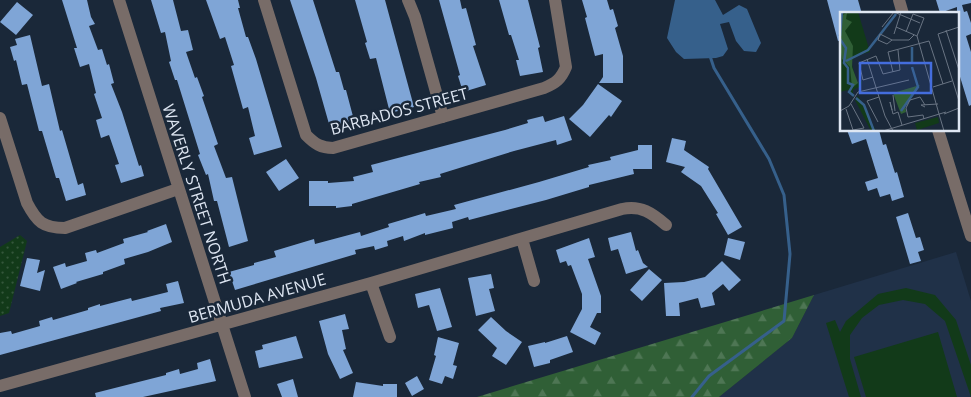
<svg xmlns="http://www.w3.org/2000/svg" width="971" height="397" viewBox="0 0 971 397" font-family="'Open Sans',sans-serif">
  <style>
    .built { fill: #203148 }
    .grass { fill: url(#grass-dots) }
    .forest { fill: url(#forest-firs) }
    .garden { fill: #123a19 }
    .water { fill: #36608b }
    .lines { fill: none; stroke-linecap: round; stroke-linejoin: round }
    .stream { stroke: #36608b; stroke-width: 3 }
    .building { fill: #7fa5d6 }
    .minor { stroke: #786c68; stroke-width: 12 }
    .labels { text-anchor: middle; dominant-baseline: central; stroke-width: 5; stroke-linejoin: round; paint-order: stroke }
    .street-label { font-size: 16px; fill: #dfe7f3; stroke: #1a2839 }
    .inset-river { fill: none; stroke: #36608b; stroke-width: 2.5 }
    .inset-road { fill: none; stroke: #697483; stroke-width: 1 }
    .view { fill: #446ddd; fill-opacity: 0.15; stroke: #446ddd; stroke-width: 2.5 }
    .inset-edge { fill: none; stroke: #dfe7f3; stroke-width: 2.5 }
  </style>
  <defs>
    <pattern id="grass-dots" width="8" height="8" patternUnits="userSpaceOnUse" patternTransform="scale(1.25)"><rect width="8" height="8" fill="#123a19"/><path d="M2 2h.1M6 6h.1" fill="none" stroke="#34563b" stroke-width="1.8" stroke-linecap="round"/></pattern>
    <pattern id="forest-firs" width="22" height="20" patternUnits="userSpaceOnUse" patternTransform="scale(1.25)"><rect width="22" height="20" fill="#305f36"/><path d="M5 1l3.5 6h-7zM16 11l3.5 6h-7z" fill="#4e7654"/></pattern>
  </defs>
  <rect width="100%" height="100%" fill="#1a2839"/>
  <path class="built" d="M 956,252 L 971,301 L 971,397 L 719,397 L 792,338 L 814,295 Z"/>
  <path class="grass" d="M 20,235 L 27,241 L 9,313 L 0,316 L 0,247 Z"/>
  <path class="forest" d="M 814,295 L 792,338 L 719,397 L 477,397 Z"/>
  <path class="garden" d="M 906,288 L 935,295 L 956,320 L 971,365 L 971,397 L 945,321 L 925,304 L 903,300 L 879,305 L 862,318 L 850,335 L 850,359 L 861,397 L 849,397 L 826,323 L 835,320 L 840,332 L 846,321 L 878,294 Z
    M 938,332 L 957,397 L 866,397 L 854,357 Z"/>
  <path class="water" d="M 675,0 L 715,0 L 723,15 L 739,5 L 747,9 L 761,43 L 756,52 L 744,51 L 736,41 L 729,22 L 720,24 L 728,49 L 723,56 L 716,58 L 684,59 L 676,52 L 667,38 Z"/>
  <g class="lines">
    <path class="stream" d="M 692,397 L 709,376 L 784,321 L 790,254 L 784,195 L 769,159 L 714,68 L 710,56"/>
  </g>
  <path class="building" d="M 62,0 L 87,0 L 91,17 L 95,24 L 89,26 L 98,50 L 102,49 L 107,65 L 109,64 L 114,83 L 111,84 L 122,112 L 139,166 L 141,165 L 144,176 L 121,183 L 115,165 L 119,164 L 109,135 L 101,138 L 96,120 L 102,118 L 94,94 L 96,93 L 89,64 L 80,67 L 74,48 L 77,48 Z
    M 151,0 L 173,0 L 181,31 L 188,30 L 193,50 L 186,52 L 195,78 L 197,77 L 204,96 L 202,97 L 218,144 L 214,146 L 226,178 L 232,177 L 248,241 L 229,247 L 217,201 L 214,201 L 208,174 L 206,175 L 198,155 L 200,154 L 177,80 L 175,80 L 169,62 L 171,61 L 165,32 L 161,33 Z
    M 206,0 L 238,0 L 240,8 L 238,8 L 246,37 L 248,37 L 256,59 L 282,147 L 254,155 L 249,138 L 255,136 L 248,107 L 243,109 L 231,66 L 234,65 L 225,37 L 220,39 Z
    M 290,0 L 313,0 L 336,72 L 339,72 L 344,90 L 346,90 L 355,124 L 331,131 L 316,78 Z
    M 355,0 L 385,0 L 414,107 L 390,113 L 376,58 L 370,59 L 365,43 L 367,42 Z
    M 439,0 L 460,0 L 462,9 L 466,8 L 476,45 L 473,46 L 486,85 L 463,92 L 458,76 L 460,75 Z
    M 499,0 L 528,0 L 540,47 L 538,48 L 543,72 L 520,76 L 516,60 L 519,60 L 511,35 L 509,35 Z
    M 582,0 L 607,0 L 610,10 L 613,9 L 618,26 L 615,28 L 623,56 L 623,83 L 599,83 L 603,77 L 603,54 L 595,56 L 585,18 L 587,17 Z
    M 827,0 L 858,0 L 862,14 L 841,14 L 841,40 L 838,41 Z
    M 936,0 L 971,0 L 971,3 L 962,5 L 964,12 L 967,11 L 971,23 L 971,34 L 966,36 L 971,52 L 971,105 L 969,106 L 957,67 L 957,7 L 940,13 Z
    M 17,2 L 33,15 L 16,35 L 0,22 Z
    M 30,35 L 42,86 L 49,84 L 60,131 L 62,130 L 78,185 L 83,183 L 86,195 L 66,201 L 59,178 L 56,178 L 42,131 L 39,131 L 27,84 L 22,85 L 16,60 L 14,61 L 10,47 L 17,45 L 15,39 Z
    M 598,84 L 622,101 L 611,117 L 609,115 L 590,137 L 569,119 L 583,105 Z
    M 543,116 L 545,122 L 564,116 L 572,140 L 557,145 L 556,140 L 514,151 L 440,174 L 441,177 L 419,182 L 420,184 L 352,204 L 352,206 L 336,208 L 336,206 L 309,206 L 309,181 L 328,181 L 328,183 L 354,181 L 353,177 L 373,172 L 371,165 L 505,130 L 528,123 L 527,120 Z
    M 847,130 L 879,130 L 883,145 L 886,144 L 895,173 L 897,172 L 904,197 L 892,201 L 890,194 L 880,197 L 877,188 L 868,191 L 865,182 L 878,178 L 866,139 L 852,144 Z
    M 672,138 L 686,141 L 684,150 L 709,167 L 708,169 L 742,227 L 728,235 L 716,214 L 718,213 L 701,186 L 681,172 L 685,167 L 666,162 Z
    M 638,145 L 652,145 L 652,169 L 633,169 L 634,174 L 589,185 L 589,187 L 546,200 L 469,220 L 468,217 L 452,222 L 453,228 L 425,235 L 425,233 L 404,241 L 403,236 L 387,241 L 388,246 L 375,250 L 374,246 L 355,250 L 356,254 L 235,290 L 229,272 L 254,265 L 254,263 L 276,257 L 274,251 L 314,239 L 315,244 L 360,232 L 361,236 L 389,227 L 388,224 L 405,219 L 425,213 L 426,216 L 456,209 L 454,205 L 539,182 L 589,167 L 588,165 L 611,160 L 610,157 L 638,150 Z
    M 286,159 L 299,178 L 279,191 L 266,172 Z
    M 908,213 L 916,238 L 920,237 L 924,250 L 918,252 L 921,261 L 910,264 L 896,217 Z
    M 166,224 L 172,242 L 148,252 L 124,259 L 125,264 L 103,272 L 103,274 L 76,282 L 77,283 L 61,289 L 53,267 L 65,263 L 66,267 L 87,261 L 85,253 L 96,250 L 97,253 L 124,243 L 123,239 L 148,232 L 147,231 Z
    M 631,232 L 636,251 L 638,250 L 643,263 L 648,267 L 626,274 L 618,249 L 611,251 L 608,238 Z
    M 589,238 L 595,257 L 588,259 L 601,296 L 601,313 L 597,313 L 590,327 L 601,333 L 595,345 L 570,332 L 582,309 L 582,294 L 571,265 L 568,266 L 566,261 L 560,263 L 556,250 Z
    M 728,238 L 745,242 L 740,260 L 724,255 Z
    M 27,258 L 40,260 L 37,273 L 45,270 L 40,291 L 20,286 Z
    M 722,261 L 741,280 L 729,291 L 723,284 L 712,293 L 715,305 L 701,308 L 698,298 L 679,303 L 680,316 L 666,316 L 664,283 L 684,282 L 705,277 Z
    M 649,269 L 662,280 L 642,301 L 630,290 Z
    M 491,274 L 494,288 L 489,289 L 495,311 L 476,316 L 468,278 Z
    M 178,281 L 184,303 L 160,308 L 161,311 L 0,355 L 0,333 L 11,331 L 12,334 L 40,326 L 39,321 L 52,317 L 53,320 L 88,310 L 88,308 L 100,304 L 100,306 L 131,298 L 132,301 L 168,292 L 166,284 Z
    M 440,288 L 452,327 L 437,331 L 429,305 L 418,308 L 415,294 Z
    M 345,314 L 349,329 L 342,330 L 346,349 L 343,350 L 353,373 L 340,379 L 328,354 L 319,321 Z
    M 491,317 L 506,331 L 522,342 L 506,365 L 492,356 L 497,348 L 478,330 Z
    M 296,336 L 303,358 L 259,368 L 255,351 L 263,349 L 262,345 Z
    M 567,336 L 573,352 L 550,360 L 550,363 L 534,367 L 528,346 L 545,342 L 545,343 Z
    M 438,337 L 459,343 L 453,365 L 457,366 L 453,379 L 445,376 L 442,384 L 429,380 L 436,356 L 434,355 Z
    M 210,359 L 216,381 L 143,397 L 96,397 L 95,393 L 166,375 L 166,373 L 179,369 L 180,374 L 198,369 L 197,363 Z
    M 417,376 L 424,389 L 412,396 L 405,383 Z
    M 293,379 L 298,397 L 282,397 L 277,384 Z
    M 356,382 L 383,386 L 383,384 L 397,384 L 397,397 L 353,397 Z"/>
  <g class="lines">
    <path class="minor" d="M 119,0 L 245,397
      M 264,0 L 306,135 C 315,144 321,148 333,148 L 544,88 C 556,83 561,79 566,67 L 555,0
      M 408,0 L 415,17 L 443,117
      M 899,0 L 903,14
      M 0,118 L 27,203 C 37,222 43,228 65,228 L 178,189
      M 938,130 L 971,236
      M 522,239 L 534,281
      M 371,283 L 390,337
      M 0,386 L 371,283 L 622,209 C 641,205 652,213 666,225"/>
  </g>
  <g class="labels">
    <g class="street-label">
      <text transform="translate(399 111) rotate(-15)">BARBADOS STREET</text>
      <text transform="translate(197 194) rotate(72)">WAVERLY STREET NORTH</text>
      <text transform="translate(257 298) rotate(-16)">BERMUDA AVENUE</text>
    </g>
  </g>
  <g transform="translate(840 12)">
    <rect width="119" height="119" fill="#1a2839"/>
    <path d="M 0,0 L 18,0 L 30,40 L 18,43 L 11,49 L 17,71 L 22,69 L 21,74 L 13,78 L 13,85 L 8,78 L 0,80 ZM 98,105 L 99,111 L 77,118 L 75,111 Z" fill="#123a19"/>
    <path d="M 7,1 L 6,7 L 12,10 L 5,19 L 13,34 L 12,55 L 18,71 L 12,76 L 10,55 L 2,47 L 0,34 L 0,4 ZM 80,73 L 65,95 L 66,100 L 61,102 L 53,81 Z" fill="#305f36"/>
    <path d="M 18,84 L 21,89 L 36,119 L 31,119 L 15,88 Z" fill="#123a19"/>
    <path class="inset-river" d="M 0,24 L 2,0M 0,27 L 6,36 L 4,51 L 8,56 L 8,71 L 13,73 L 9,80 L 14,84M 6,49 L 28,38 L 56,2M 72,51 L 72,35M 16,86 L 24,93 L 34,119M 61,99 L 78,75 L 72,55"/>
    <path class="inset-road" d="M 73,2 L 84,6 L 77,24M 42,15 L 54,0 L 80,11M 56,15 L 77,24 L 99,102M 119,15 L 98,22 L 119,89M 106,18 L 119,58M 66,20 L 73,2M 54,22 L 61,0M 52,28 L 47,32 L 38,28 L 40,22 L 52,28 L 69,28 L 74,23M 27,47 L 45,104 L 53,119M 53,60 L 48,40 L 89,29 L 103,72M 33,65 L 23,68 L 19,51 L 36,44 L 43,62 L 60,58 L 58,38M 93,75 L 112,69M 53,83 L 55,99M 85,95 L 81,93 L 98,92M 6,97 L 13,118 L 24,116 L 11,92M 52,98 L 50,90 L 53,102 L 58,100 L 62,113M 0,99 L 9,94 L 18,80 L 69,68M 99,102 L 104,119M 104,102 L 119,96M 84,107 L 83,103 L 68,105 L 66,96 L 70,88 L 80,85 L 85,93M 38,110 L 27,89 L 39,85M 43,119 L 106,100"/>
    <path class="view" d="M 20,51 L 91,51 L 91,81 L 20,81 Z"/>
    <rect width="119" height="119" class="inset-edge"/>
  </g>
</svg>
